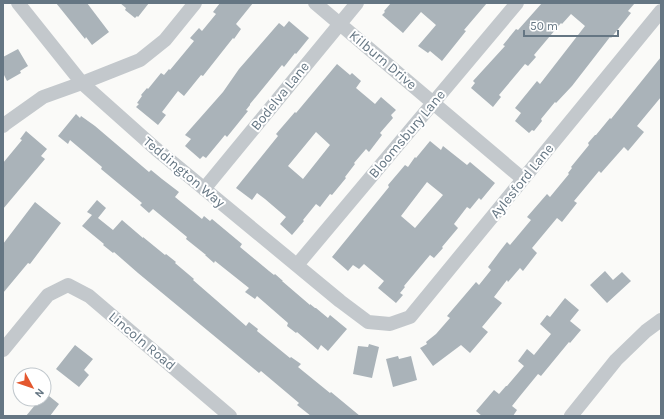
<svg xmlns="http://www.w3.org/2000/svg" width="664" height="419" viewBox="0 0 664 419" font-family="Karla,sans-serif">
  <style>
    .building { fill: #aab3b9; fill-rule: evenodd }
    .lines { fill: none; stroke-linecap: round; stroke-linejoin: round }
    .minor { stroke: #c3c8cc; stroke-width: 14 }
    .labels { text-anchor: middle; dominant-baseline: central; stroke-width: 4; stroke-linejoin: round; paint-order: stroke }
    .street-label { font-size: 14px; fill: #657683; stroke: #fff }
  </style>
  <rect width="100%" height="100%" fill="#fafaf8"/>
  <path class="building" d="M 56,3 L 87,3 L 109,32 L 92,45 L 86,37 L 85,39 Z
    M 120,3 L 149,3 L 138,17 L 137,16 L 135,18 L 125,10 L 126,8 Z
    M 220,3 L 253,3 L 236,24 L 241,29 L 234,39 L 233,38 L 203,76 L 201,75 L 184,96 L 178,91 L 162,112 L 166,115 L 158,125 L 136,107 L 139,104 L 137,103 L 142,96 L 141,95 L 147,88 L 148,89 L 161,73 L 164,75 L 169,69 L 170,70 L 194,41 L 190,38 L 199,28 L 202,31 L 216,14 L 213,12 Z
    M 391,3 L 487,3 L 464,30 L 466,31 L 442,61 L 430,51 L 428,53 L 418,46 L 436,25 L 421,12 L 403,33 L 382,15 L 385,12 L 384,11 Z
    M 542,3 L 635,3 L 628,11 L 631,13 L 611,38 L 610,37 L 572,86 L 556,103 L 555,102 L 541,119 L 542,121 L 534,131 L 532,130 L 529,133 L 515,121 L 521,113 L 515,108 L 537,81 L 540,84 L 585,26 L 571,14 L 562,24 L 561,23 L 534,55 L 536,57 L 528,66 L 525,64 L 499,95 L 501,97 L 493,107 L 471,88 L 475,83 L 473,81 L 505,46 L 503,45 L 516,29 L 518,30 Z
    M 289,21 L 309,38 L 296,54 L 295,53 L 284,67 L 282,65 L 250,104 L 250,105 L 246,110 L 248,111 L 227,137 L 225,135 L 206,158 L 203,156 L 200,159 L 185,146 L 191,139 L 185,135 L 223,92 L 239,69 L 279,23 L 284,27 Z
    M 18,49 L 28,66 L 20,71 L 21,73 L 7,81 L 3,73 L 3,57 Z
    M 661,57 L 661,97 L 637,126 L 644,132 L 628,151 L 624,147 L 601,173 L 599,171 L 574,201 L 577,203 L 562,222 L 557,218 L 532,248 L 537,253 L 523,271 L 520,268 L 508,282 L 507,280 L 494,297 L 502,303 L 482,327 L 488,332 L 470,353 L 461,345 L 433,366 L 420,348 L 427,344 L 426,342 L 436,334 L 450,318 L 447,316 L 476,282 L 479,285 L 491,270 L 488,267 L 500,251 L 507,242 L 510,245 L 531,220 L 527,217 L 547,194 L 550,197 L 569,174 L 568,173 L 572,168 L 571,167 L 589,145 L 588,143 L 595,135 L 596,135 L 610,118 L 611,119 Z
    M 337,64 L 350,75 L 352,73 L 361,81 L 356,88 L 375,104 L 381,97 L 396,110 L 391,115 L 393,118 L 380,133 L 382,135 L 369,152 L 366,149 L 354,163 L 355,164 L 345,177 L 346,178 L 332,195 L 330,194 L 320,207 L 316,204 L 303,220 L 304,221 L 292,235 L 280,224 L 286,217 L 265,199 L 257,193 L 252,200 L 236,188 L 278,136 L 276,134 L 295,112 L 296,113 ZM 316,132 L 330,145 L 303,179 L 288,166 Z
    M 76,114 L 80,118 L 81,116 L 95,126 L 149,172 L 151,170 L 162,179 L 179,192 L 175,197 L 202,219 L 204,216 L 210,221 L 212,219 L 242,244 L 240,247 L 269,271 L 274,275 L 275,274 L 283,281 L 282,281 L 310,305 L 310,304 L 315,308 L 316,308 L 328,318 L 330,315 L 347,329 L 328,351 L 321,345 L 318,350 L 297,332 L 296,333 L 287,326 L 288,323 L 257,296 L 255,299 L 245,292 L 249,288 L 215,261 L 214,263 L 205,255 L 206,255 L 186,239 L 187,237 L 153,209 L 149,213 L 140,205 L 142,203 L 101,169 L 102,167 L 70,140 L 68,144 L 58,136 Z
    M 26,131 L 47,149 L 41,156 L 45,159 L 3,209 L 3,163 L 22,140 L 20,139 Z
    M 430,141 L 441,150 L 443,146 L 467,165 L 470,162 L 495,183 L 481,200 L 479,198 L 470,209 L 467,207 L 454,224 L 458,228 L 442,247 L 443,248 L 434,258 L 430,255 L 404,286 L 405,287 L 400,293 L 403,295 L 396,303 L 378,288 L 384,281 L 364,264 L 359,269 L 353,265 L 348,271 L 332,257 L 389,187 L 388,185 L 405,165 L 408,167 L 415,157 L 416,158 ZM 427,182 L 443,195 L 415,228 L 401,216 Z
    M 97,200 L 106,208 L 98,218 L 113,230 L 122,220 L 143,238 L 143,237 L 165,255 L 166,254 L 176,262 L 175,263 L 194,279 L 193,280 L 246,326 L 249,322 L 258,329 L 257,331 L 290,358 L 291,357 L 301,364 L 298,367 L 330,393 L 331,392 L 360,416 L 311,416 L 297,405 L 299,403 L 261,371 L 259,373 L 138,273 L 114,252 L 113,253 L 103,245 L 104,244 L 82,226 L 92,215 L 87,212 Z
    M 35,202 L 61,223 L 30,264 L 28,263 L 3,293 L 3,244 Z
    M 605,271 L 613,280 L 622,272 L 631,281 L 607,303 L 590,285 Z
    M 565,298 L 579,310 L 570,321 L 581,330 L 570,343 L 569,342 L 541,376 L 538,374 L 520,396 L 512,406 L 517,410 L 513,416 L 482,416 L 476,411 L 494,390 L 499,394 L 506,386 L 507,386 L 524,366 L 518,361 L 527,349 L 534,355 L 551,334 L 540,324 L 547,315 L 550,317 Z
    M 369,344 L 379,347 L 372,378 L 353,374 L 358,346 L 368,347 Z
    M 75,345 L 93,359 L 84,370 L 89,375 L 79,387 L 56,369 Z
    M 398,356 L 399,359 L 411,356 L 417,380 L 393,387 L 386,359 Z
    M 44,392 L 59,404 L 50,416 L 26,416 L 40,399 L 44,399 Z"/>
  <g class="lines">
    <path class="minor" d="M 18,3 L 82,83 L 156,149 L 340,301 L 368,322 L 390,324 L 410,317 L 661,11
      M 315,3 L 523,179
      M 3,126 L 5,124 L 43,97 L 82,83 L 140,60 L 165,40 L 195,3
      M 204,189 L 357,3
      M 297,265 L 517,3
      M 3,350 L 48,295 L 68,285 L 89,296 L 230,416
      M 571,416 L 616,360 L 646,331 L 661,320"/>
  </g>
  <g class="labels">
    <g class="street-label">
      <text transform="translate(383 60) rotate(40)">Kilburn Drive</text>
      <text transform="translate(280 96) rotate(-51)">Bodelva Lane</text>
      <text transform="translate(407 134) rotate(-50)">Bloomsbury Lane</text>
      <text transform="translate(184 172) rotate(40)">Teddington Way</text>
      <text transform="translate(522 181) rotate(-51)">Aylesford Lane</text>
      <text transform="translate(142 341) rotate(40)">Lincoln Road</text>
    </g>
  </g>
  <rect width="664" height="419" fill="none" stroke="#657683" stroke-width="8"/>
  <g transform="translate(32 387) rotate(130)"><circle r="19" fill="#ffffff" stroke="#c1c8cd"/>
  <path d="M0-3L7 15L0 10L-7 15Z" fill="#e4572e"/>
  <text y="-6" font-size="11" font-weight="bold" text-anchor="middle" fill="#657683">N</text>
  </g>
  <path d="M524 30v6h94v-6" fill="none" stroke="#657683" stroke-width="2"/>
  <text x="530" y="30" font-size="12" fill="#657683" stroke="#ffffff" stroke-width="3" paint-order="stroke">50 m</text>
</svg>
